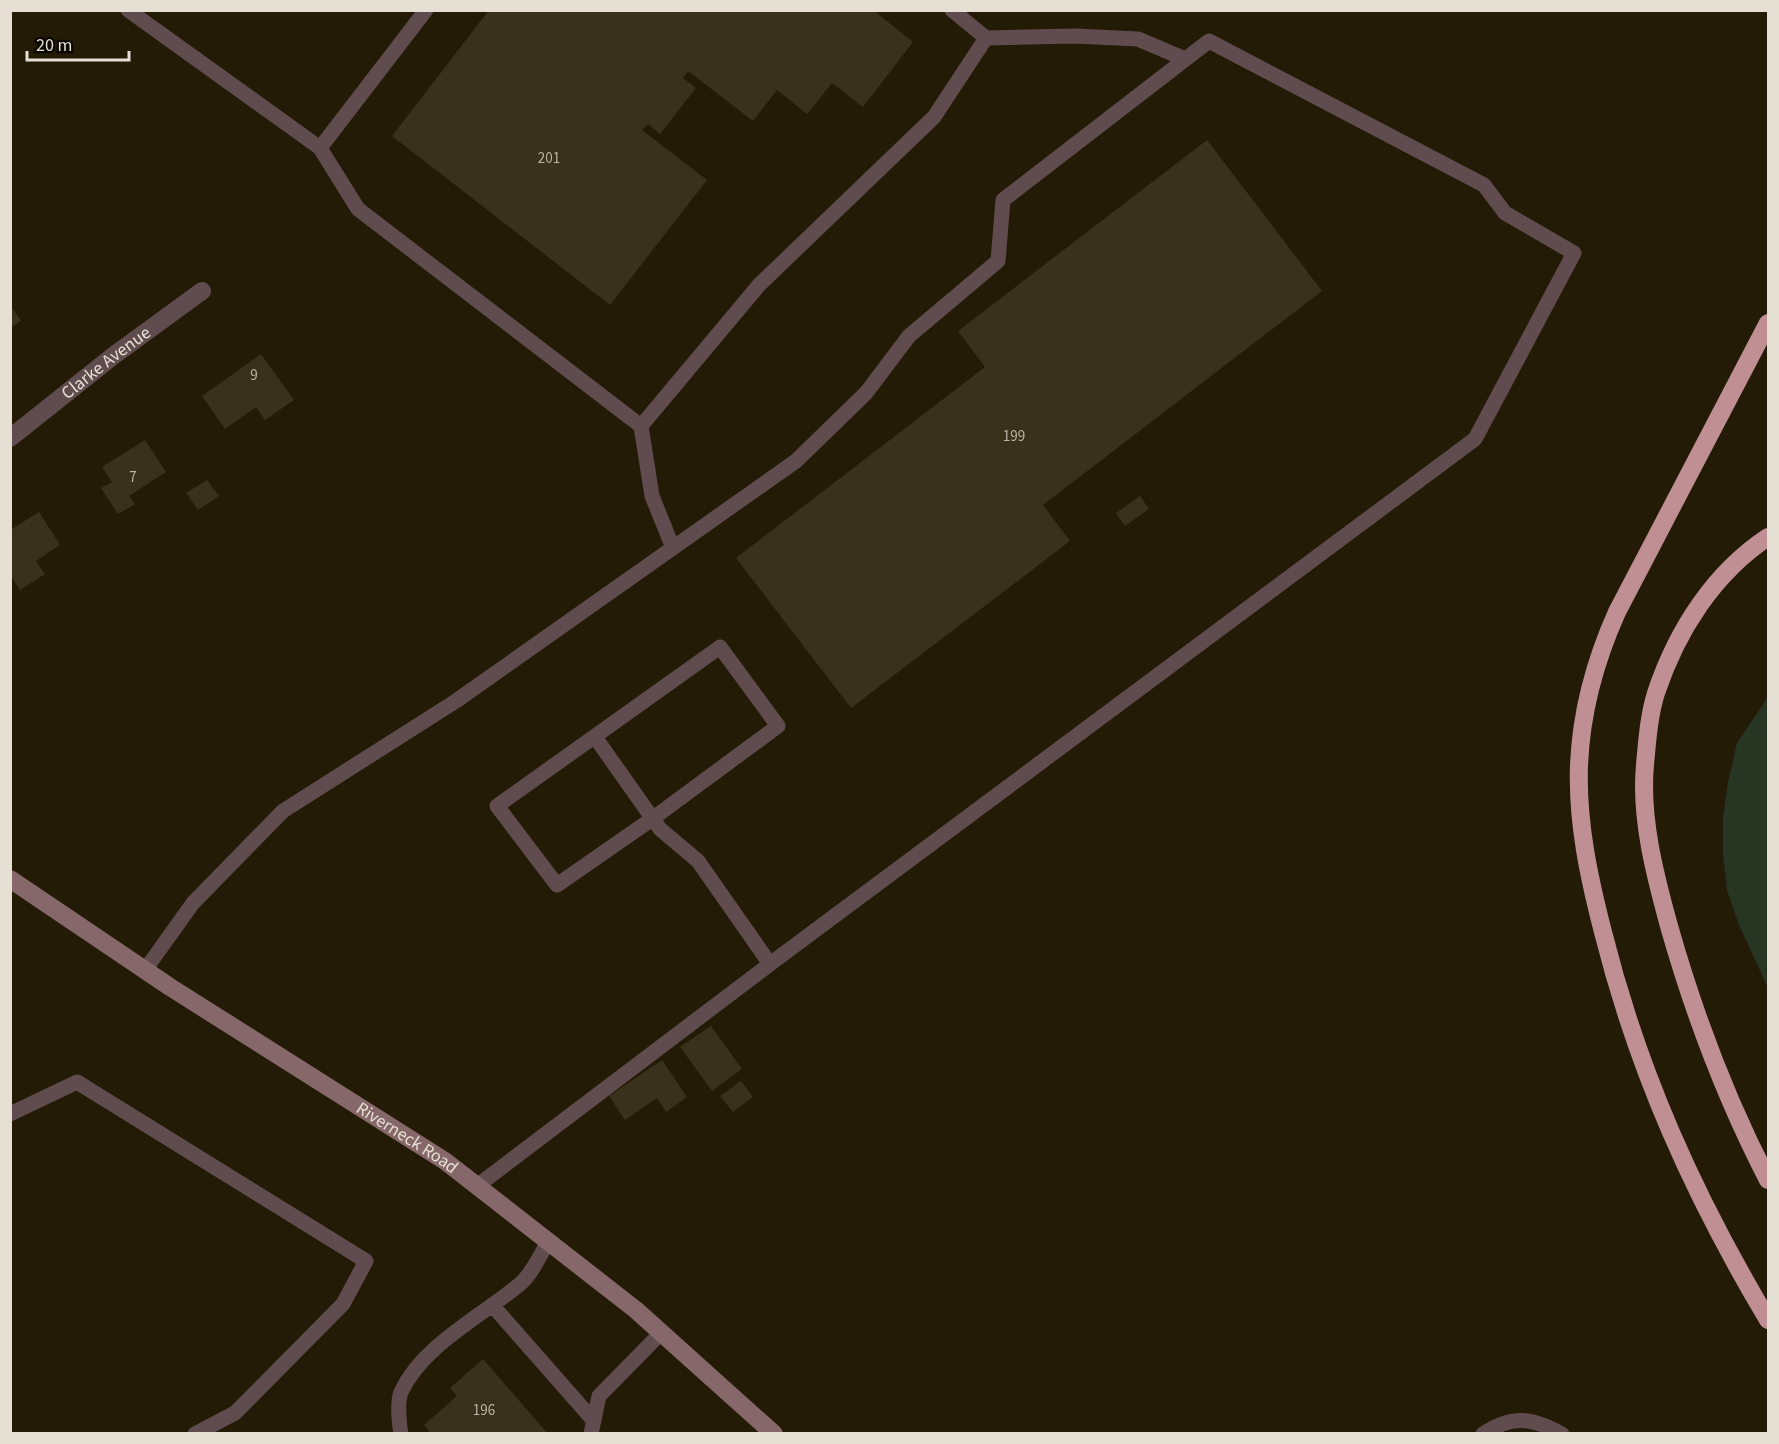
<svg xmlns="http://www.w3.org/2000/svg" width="1779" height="1444" viewBox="0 0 1779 1444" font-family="'Source Sans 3',sans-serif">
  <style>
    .green { fill: #273523 }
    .building { fill: #39311b }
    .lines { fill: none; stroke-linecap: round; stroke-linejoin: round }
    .lane { stroke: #604c4e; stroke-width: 15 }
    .street { stroke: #604c4e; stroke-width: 18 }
    .secondary { stroke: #86676a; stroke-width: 18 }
    .highway { stroke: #bf8f93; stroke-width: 18 }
    .labels { text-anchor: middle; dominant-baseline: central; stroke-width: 4.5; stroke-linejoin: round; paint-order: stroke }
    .number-label { font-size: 15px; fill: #bab4a5 }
    .street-label { font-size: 18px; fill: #e5e0d3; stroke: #090601 }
  </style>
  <rect width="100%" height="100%" fill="#231b06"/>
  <path class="green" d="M 1768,697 L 1768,988 L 1739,925 L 1727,890 L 1723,854 L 1723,818 L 1728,782 L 1737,743 Z"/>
  <path class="building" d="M 489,10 L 873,10 L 913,42 L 863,107 L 832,83 L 807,114 L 777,90 L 753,121 L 688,71 L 683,78 L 696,88 L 660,134 L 648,124 L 642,130 L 707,180 L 610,305 L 392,136 Z
    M 1207,140 L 1322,291 L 1043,505 L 1070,541 L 851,708 L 736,558 L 985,367 L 958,331 Z
    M 10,305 L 21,321 L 10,328 Z
    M 261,354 L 294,400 L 265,420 L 256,407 L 225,429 L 202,396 Z
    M 145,440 L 166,472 L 129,496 L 135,504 L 118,514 L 101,488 L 112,482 L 102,467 Z
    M 207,480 L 219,496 L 198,510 L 186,493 Z
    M 1140,496 L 1149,509 L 1125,526 L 1116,513 Z
    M 39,512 L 60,545 L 36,561 L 45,574 L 20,590 L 10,575 L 10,530 Z
    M 711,1026 L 742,1069 L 712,1091 L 680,1047 Z
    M 662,1060 L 687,1097 L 666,1112 L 657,1098 L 625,1120 L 609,1096 Z
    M 741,1081 L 753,1097 L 733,1112 L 720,1096 Z
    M 483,1359 L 548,1434 L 431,1434 L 424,1425 L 457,1396 L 450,1388 Z"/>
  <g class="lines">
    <path class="lane" d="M 128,10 L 320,148 L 358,209 L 641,426 L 652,496 L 673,548
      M 952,10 L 986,38 L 1076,36 L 1138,39 L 1185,59
      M 320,148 L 426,10
      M 641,426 L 759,285 L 934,117 L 986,38
      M 720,647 L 778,726 L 652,819 L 557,885 L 497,806 Z
      M 595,737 L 660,829 L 698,861 L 770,964
      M 145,970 L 193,903 L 283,811 L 456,701 L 796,461 L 866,393 L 909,336 L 998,261 L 1003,200 L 1209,41 L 1484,185 L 1505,213 L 1574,253 L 1475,439 L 770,964 L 477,1186
      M 10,1114 L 77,1082 L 366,1261 L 343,1304 L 235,1413 L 195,1434
      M 492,1305 L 594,1421
      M 401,1434 C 399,1423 397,1402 401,1392 C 423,1345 482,1316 520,1284 C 532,1274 540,1255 548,1242
      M 591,1434 L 599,1396 L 661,1333
      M 1483,1434 C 1513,1414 1532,1418 1562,1434"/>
    <path class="street" id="s1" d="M 10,438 L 113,356 L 202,291"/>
    <path class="secondary" id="s2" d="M 10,879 L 170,987 L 445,1161 L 636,1310 L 774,1434"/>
    <path class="highway" d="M 1768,323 L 1617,612 C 1595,661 1581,712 1579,766 C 1577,822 1589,878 1603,932 C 1638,1072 1694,1196 1768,1320
      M 1768,537 C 1714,573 1677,630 1656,693 C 1649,715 1647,742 1645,765 C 1640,818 1655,875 1669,926 C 1694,1014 1726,1099 1768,1180"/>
  </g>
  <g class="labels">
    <g class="number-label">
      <text x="549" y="158">201</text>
      <text x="254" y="375">9</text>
      <text x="1014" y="436">199</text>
      <text x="133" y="477">7</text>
      <text x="484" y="1410">196</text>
    </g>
    <g class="street-label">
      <text stroke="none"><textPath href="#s1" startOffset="122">Clarke Avenue</textPath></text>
      <text stroke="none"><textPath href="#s2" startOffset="474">Riverneck Road</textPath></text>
    </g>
  </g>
  <rect width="1779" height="1444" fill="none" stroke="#e5e0d3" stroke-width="24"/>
  <path d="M27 51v9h102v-9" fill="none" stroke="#e5e0d3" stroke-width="3"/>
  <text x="36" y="51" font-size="18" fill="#e5e0d3" stroke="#090601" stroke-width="4.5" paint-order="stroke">20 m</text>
</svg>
